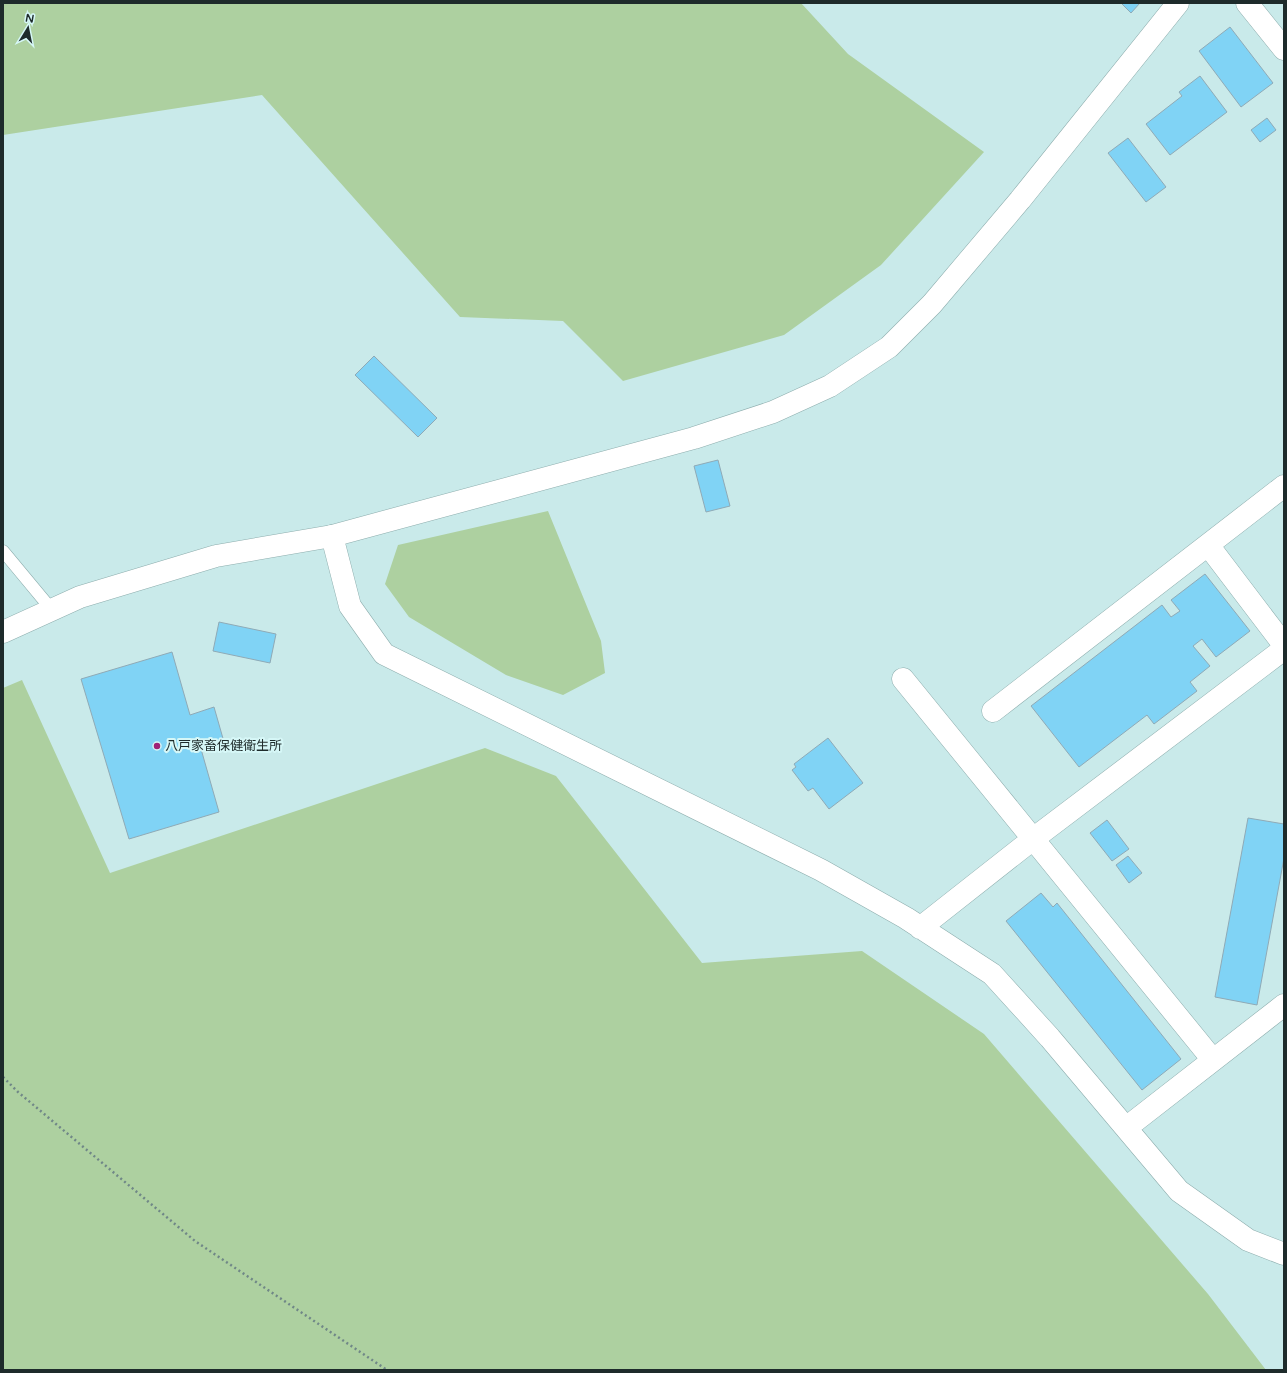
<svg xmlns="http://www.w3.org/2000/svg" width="1287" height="1373" viewBox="0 0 1287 1373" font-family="'Varela Round','Noto Sans JP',sans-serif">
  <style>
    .green { fill: #add0a0 }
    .building { fill: #80d3f5; stroke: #8faab6 }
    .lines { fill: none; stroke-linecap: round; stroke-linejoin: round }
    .service-casing { stroke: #8dadad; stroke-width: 13 }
    .minor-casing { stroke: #8dadad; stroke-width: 23 }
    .tertiary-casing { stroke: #8dadad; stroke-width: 23 }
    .path { stroke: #708787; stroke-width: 2.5; stroke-dasharray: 2 3; stroke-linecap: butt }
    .service { stroke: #fff; stroke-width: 12 }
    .minor { stroke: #fff; stroke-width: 22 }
    .tertiary { stroke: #fff; stroke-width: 22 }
    .poi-dot { fill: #9f2277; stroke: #d6f7f7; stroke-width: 1.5 }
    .labels { text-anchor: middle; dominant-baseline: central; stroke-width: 4; stroke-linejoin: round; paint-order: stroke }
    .poi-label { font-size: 13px; fill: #1e2b2b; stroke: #d6f7f7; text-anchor: start }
  </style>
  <rect width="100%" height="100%" fill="#c9eaea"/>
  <path class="green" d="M 3,3 L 801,3 L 848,54 L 984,152 L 881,265 L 784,335 L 623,381 L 563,321 L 460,317 L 262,95 L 3,135 Z
    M 548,511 L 601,641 L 605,673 L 563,695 L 506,675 L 409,617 L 385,584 L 398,545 Z
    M 22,680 L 110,873 L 485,748 L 556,776 L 702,963 L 862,951 L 984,1034 L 1208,1294 L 1266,1370 L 3,1370 L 3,688 Z"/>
  <path class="building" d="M 1121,3 L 1140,3 L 1131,13 Z
    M 1230,27 L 1273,83 L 1241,107 L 1199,51 Z
    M 1200,76 L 1227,112 L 1170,155 L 1146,124 L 1182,96 L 1179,92 Z
    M 1267,118 L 1276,130 L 1260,142 L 1251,130 Z
    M 1128,138 L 1166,187 L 1146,202 L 1108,153 Z
    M 374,356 L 437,418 L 418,437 L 355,375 Z
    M 718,460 L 730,506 L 706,512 L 694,466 Z
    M 1205,574 L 1250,631 L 1216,657 L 1202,639 L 1193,646 L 1210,666 L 1190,682 L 1197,691 L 1154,724 L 1147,715 L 1079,767 L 1031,706 L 1162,605 L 1171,617 L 1180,611 L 1171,600 Z
    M 219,622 L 276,634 L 270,663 L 213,651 Z
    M 172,652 L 190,715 L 214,707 L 224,742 L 201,749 L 219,812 L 129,839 L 81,679 Z
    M 828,738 L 863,783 L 829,809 L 813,788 L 808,791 L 792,770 L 796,767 L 794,764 Z
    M 1248,818 L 1284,824 L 1284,858 L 1257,1005 L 1215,997 Z
    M 1107,820 L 1129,849 L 1112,861 L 1090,833 Z
    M 1128,856 L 1142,873 L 1129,883 L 1116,865 Z
    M 1041,893 L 1053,907 L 1057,903 L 1181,1059 L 1142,1090 L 1006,921 Z"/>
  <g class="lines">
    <g class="service-casing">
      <path id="service" d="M 3,551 L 52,610"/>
    </g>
    <g class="minor-casing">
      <path id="minor" d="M 1247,3 L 1284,49
        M 332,536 L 350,606 L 384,654 L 821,870 L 906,918 L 992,974 L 1050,1038 L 1179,1191 L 1248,1240 L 1284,1254
        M 1208,545 L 1284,645
        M 903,679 L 1213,1060
        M 993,711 L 1284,486
        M 920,928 L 1033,839 L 1284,649
        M 1126,1128 L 1284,1005"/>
    </g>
    <g class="tertiary-casing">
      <path id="tertiary" d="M 3,632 L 80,597 L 216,556 L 332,536 L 694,438 L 773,412 L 830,386 L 889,347 L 932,304 L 1020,200 L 1178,3"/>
    </g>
    <path class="path" d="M 3,1077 L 18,1092 L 195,1241 L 387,1370"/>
    <use href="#service" class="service"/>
    <use href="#minor" class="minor"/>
    <use href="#tertiary" class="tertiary"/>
  </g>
  <circle class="poi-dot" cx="157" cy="746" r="4"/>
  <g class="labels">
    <g class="poi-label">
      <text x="165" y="746">八戸家畜保健衛生所</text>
    </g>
  </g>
  <rect width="1287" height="1373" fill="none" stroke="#1e2b2b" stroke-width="8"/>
  <g transform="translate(28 28) rotate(10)" stroke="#d6f7f7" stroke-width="3" paint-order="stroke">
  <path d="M0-3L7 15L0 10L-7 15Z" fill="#1e2b2b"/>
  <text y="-6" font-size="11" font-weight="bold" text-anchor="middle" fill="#1e2b2b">N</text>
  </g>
</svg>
